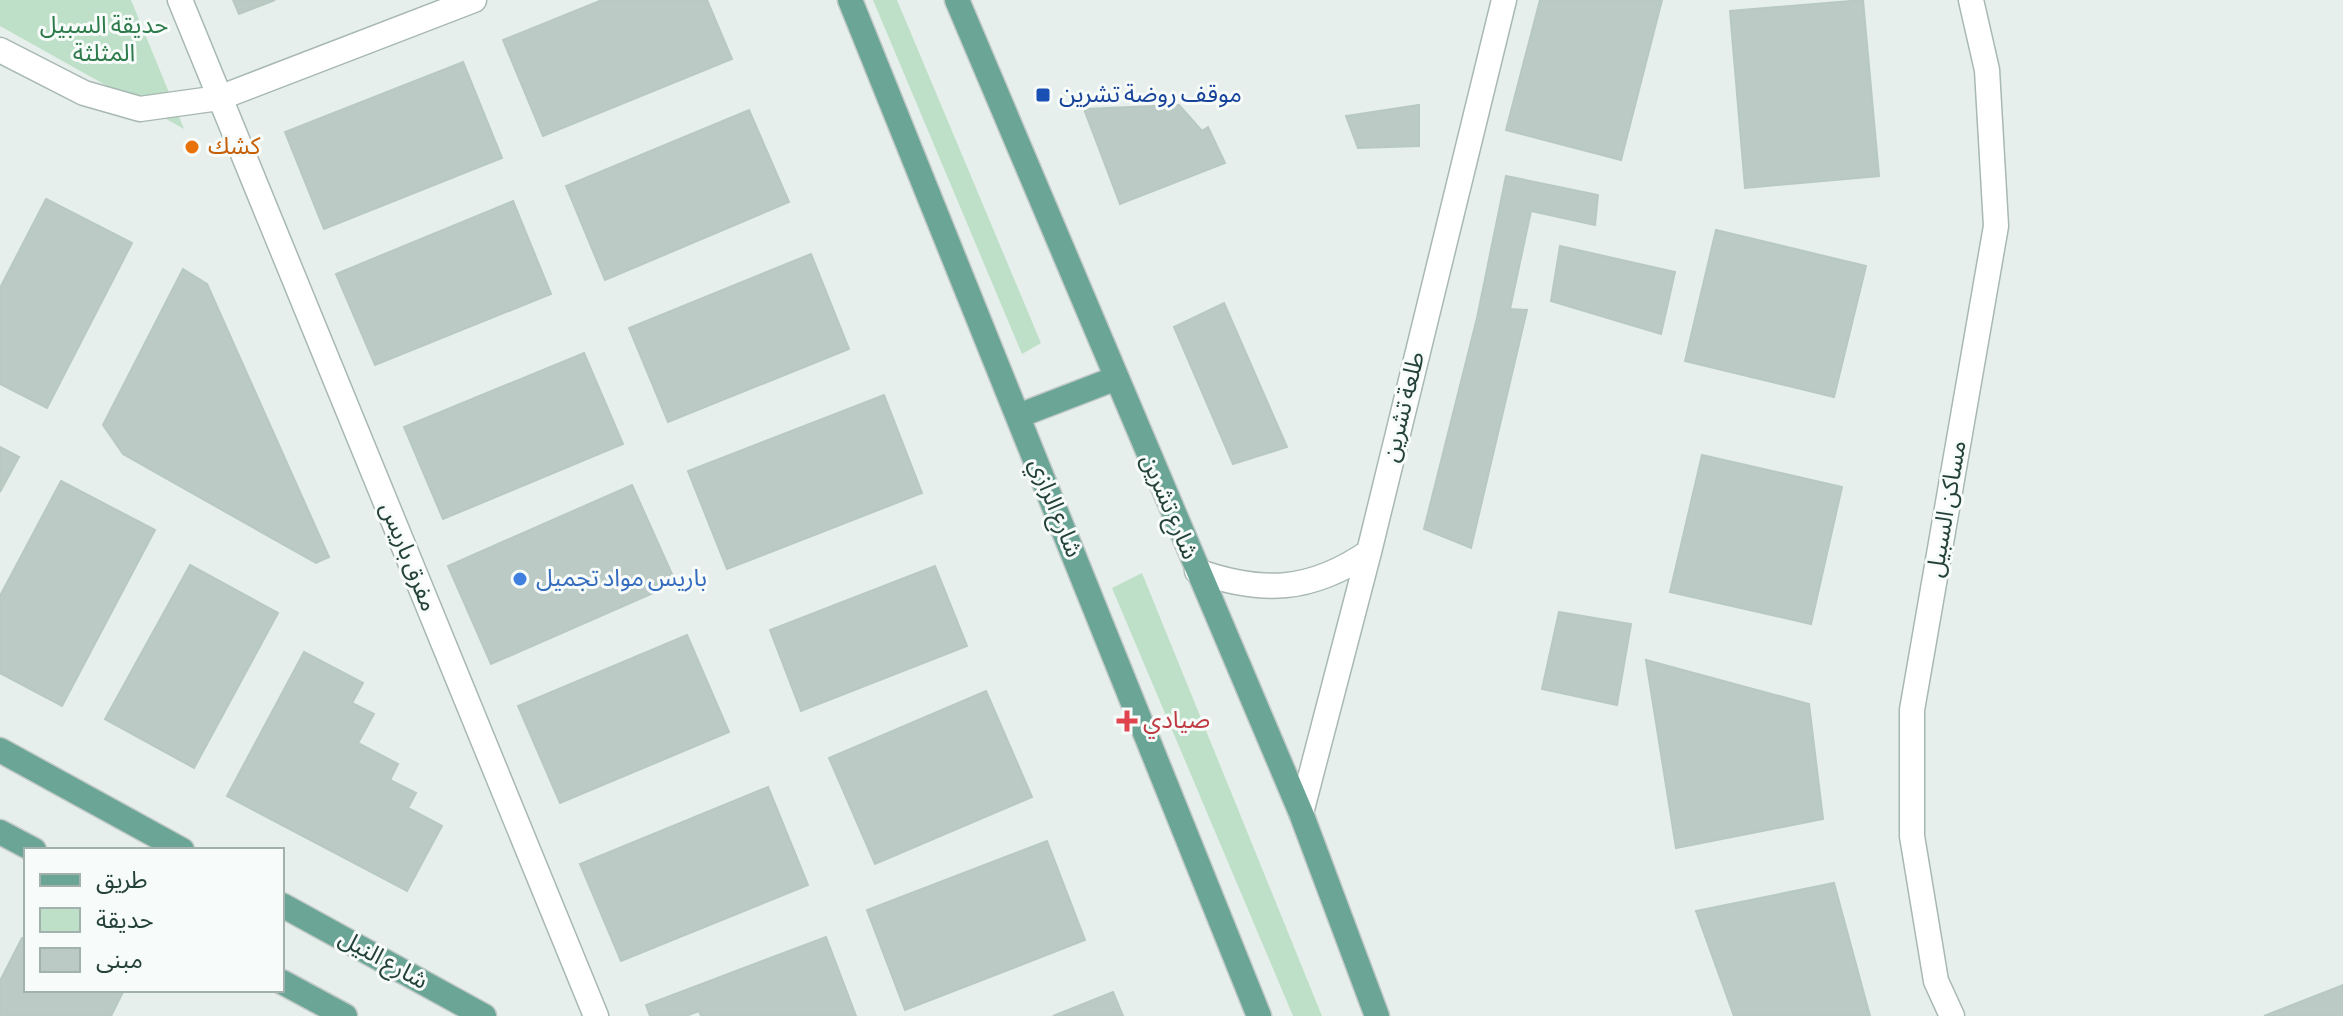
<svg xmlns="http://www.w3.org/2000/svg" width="2343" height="1016" viewBox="0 0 2343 1016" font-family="'Alegreya Sans','Noto Sans Arabic',sans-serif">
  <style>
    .green { fill: #bfe0c8 }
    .building { fill: #bbcac4; stroke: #b8c9c2; stroke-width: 2 }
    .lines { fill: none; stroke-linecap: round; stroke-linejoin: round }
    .minor-casing { stroke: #a8b8b2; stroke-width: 27 }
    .major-casing { stroke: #c2cac8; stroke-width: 27 }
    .minor { stroke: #fff; stroke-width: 24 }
    .major { stroke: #6aa596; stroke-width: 24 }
    .transit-dot { fill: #1a4fb4; stroke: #f7fbf9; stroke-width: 3 }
    .food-dot { fill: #e8710a; stroke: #f7fbf9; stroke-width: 3 }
    .shop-dot { fill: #3f7fe0; stroke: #f7fbf9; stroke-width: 3 }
    .health-dot { fill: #e0444e; stroke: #f7fbf9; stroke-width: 3 }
    .labels { text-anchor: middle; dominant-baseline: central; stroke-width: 6; stroke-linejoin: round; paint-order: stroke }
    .park-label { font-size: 24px; fill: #2d7a4b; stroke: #f7fbf9 }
    .transit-label { font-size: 24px; fill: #164399; stroke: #f7fbf9; text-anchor: start }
    .food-label { font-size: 24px; fill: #c56008; stroke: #f7fbf9; text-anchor: start }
    .street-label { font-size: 24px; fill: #24423a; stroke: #f7fbf9 }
    .shop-label { font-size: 24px; fill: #366cbe; stroke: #f7fbf9; text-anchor: start }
    .health-label { font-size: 24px; fill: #be3a42; stroke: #f7fbf9; text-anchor: start }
  </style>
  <rect width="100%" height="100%" fill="#e6efeb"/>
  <path class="green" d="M 0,0 L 131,0 L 184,129 L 0,26 Z
    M 873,0 L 897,0 L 1041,343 L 1022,354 Z
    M 1142,573 L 1322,1016 L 1293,1016 L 1112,588 Z"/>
  <path class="building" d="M 233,0 L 275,0 L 239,14 Z
    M 602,0 L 707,0 L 732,59 L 543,136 L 503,40 Z
    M 1540,0 L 1662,0 L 1621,160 L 1506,130 Z
    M 1863,0 L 1879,176 L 1745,188 L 1730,11 Z
    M 463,62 L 502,158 L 324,229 L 285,132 Z
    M 1179,105 L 1202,131 L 1208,127 L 1225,163 L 1120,204 L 1084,109 Z
    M 1419,105 L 1419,146 L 1358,148 L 1346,116 Z
    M 749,110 L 789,202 L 605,280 L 566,186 Z
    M 1506,176 L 1598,195 L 1595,225 L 1531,211 L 1510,309 L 1527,310 L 1471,548 L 1424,529 L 1477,318 Z
    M 46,199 L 132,243 L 47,408 L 0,384 L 0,288 Z
    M 513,201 L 551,294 L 375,365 L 336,274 Z
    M 1716,230 L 1866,266 L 1834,397 L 1685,361 Z
    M 1560,246 L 1675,272 L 1661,334 L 1551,301 Z
    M 811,254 L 849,349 L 668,422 L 629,328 Z
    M 183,269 L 207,284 L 329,557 L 316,563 L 123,454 L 103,425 Z
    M 1224,303 L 1287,447 L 1233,464 L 1174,327 Z
    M 584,353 L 623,444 L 443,519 L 404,427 Z
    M 884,395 L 922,493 L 727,569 L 688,471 Z
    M 0,447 L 19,457 L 0,492 Z
    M 1702,455 L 1842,487 L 1811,624 L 1670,592 Z
    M 61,481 L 155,530 L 62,706 L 0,673 L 0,596 Z
    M 632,485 L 676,583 L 491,664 L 448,566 Z
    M 190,565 L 278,613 L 194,768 L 105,719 Z
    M 935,566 L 967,646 L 801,711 L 770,630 Z
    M 1559,612 L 1631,624 L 1617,705 L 1542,689 Z
    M 687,635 L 729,732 L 560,803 L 518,706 Z
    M 304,652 L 363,683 L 352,703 L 374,714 L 358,743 L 398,764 L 390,780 L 416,793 L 408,808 L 442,826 L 407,891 L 227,796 Z
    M 1646,660 L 1809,704 L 1823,819 L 1676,848 Z
    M 986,691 L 1032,797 L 875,864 L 829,758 Z
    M 768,787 L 808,885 L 621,961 L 580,864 Z
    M 1047,841 L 1085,940 L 905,1010 L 867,910 Z
    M 1834,883 L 1870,1016 L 1734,1016 L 1696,911 Z
    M 826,937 L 856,1016 L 701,1016 L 699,1011 L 686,1016 L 650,1016 L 646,1005 Z
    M 22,938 L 26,939 L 26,990 L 124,990 L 111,1016 L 0,1016 L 0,981 Z
    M 2343,985 L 2343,1016 L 2264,1016 Z
    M 1113,992 L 1123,1016 L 1053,1016 Z"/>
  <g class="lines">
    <g class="minor-casing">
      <path id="minor" d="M 180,0 L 596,1016
        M 0,50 L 84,93 L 140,109 L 219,98 L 474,0
        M 1197,571 C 1262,594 1311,592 1369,552
        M 1301,813 L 1369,552 L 1504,0
        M 1952,1016 L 1936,981 L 1912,836 L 1912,710 L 1996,226 L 1987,70 L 1971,0"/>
    </g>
    <g class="major-casing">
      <path id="major" d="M 850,0 L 1259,1016
        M 957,0 L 1301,813 L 1377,1016
        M 1018,416 L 1114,379
        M 0,750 L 182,850
        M 0,832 L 34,850
        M 282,905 L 484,1016
        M 282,982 L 345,1016"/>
    </g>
    <use href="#minor" class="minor"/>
    <use href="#major" class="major"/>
  </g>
  <rect class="transit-dot" x="1035" y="87" width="16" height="16" rx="4"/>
  <circle class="food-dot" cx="192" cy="147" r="8"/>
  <circle class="shop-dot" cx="520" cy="579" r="8"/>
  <path class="health-dot" d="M1123 709h8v8h8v8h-8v8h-8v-8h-8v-8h8z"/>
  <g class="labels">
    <g class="park-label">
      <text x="104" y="26">حديقة السبيل<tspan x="104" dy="28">المثلثة</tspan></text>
    </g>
    <g class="transit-label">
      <text x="1059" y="95">موقف روضة تشرين</text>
    </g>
    <g class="food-label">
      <text x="208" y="147">كشك</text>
    </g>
    <g class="street-label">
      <text transform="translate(1404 407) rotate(-76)">طلعة تشرين</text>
      <text transform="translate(1169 507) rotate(67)">شارع تشرين</text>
      <text transform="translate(1055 508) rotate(68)">شارع الرازي</text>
      <text transform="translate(1947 509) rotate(-80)">مساكن السبيل</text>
      <text transform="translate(408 557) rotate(68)">مفرق باريس</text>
      <text transform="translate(383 960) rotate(29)">شارع النيل</text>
    </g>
    <g class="shop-label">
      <text x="536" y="579">باريس مواد تجميل</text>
    </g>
    <g class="health-label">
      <text x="1143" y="721">صيادي</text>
    </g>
  </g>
  <rect x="24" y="848" width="260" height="144" fill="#f7fbf9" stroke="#a3b1ad" stroke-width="2"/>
  <rect x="40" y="874" width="40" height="12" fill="#6aa596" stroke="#a3b1ad" stroke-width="2"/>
  <text x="96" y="888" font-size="24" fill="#24423a">طريق</text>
  <rect x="40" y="908" width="40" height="24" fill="#bfe0c8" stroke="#a3b1ad" stroke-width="2"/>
  <text x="96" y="928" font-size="24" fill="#24423a">حديقة</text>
  <rect x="40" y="948" width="40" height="24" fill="#bbcac4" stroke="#a3b1ad" stroke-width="2"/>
  <text x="96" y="968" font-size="24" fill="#24423a">مبنى</text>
</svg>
